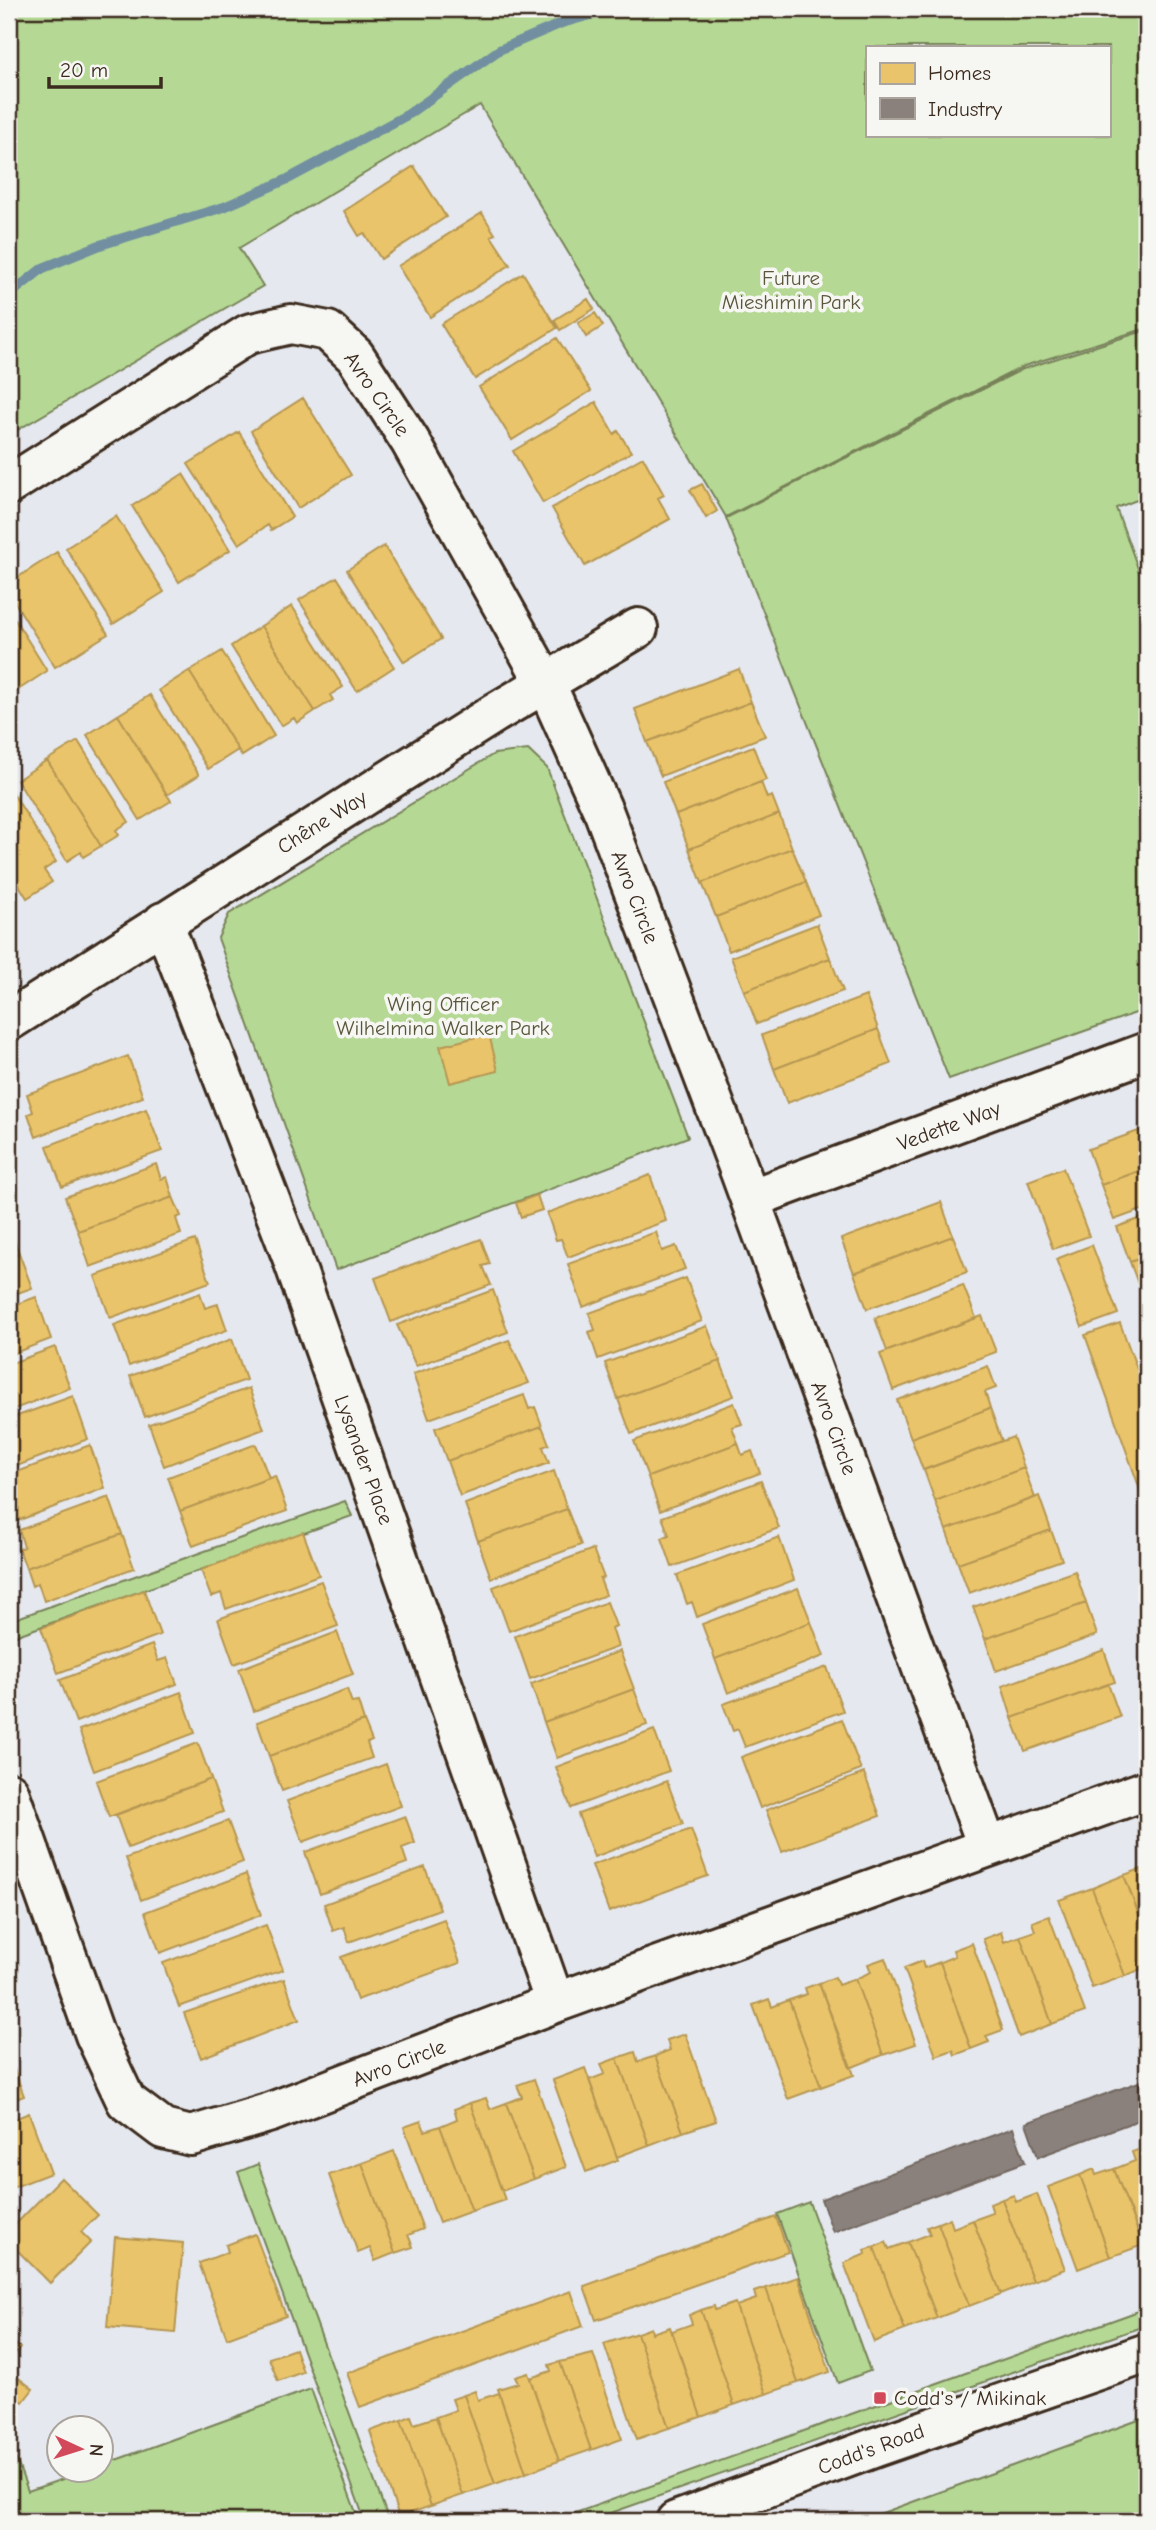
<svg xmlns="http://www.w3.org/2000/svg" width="1156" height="2530" viewBox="0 0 1156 2530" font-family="'Comic Neue',sans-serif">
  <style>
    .green { fill: #b5d994; stroke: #788259; stroke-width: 2; fill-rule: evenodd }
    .homes { fill: #e9c46a; stroke: #b59653; stroke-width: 2 }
    .industry { fill: #8a817c; stroke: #726760; stroke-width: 2 }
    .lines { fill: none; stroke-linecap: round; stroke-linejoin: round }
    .stream { stroke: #718fa0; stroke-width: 10 }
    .minor-casing { stroke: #3b2a1e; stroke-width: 44 }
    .minor { stroke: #f6f6f2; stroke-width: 38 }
    .poi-dot { fill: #d1495b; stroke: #f6f6f2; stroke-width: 2.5 }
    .labels { text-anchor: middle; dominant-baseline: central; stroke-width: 7; stroke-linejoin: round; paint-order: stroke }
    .park-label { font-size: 21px; fill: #5a563c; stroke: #f6f6f2 }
    .street-label { font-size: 21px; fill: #3b2a1e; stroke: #f6f6f2 }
    .poi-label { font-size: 21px; fill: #3b2a1e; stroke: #f6f6f2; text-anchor: start }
  </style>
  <rect width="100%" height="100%" fill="#e5e8ee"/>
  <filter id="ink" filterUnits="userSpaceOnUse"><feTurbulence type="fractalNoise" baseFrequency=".0143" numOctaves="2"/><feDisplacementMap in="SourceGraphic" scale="14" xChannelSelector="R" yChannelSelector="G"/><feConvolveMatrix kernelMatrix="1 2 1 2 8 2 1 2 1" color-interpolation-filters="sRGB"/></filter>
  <g filter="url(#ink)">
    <path class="green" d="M 9,9 L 1147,9 L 1147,328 L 1024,366 L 726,517 L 480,105 L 239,248 L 263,286 L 9,435 ZM 867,47 L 1109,47 L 1109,135 L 867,135 Z
      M 1147,330 L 1147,496 L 1116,508 L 1147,593 L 1147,1009 L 949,1079 L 726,518 L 1023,369 Z
      M 528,750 L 547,768 L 688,1137 L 336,1270 L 218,938 L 229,914 L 494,754 Z
      M 345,1501 L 352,1516 L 9,1638 L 9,1621 Z
      M 258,2164 L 389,2521 L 365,2521 L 238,2172 Z
      M 809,2202 L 870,2371 L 838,2383 L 777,2214 Z
      M 1147,2308 L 1147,2325 L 588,2521 L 553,2521 Z
      M 311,2389 L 359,2521 L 9,2521 L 9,2440 L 28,2491 L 86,2471 L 102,2470 L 102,2465 Z
      M 1147,2417 L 1147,2521 L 860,2521 Z"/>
    <path class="homes" d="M 414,166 L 446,217 L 381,259 L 364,233 L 359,236 L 344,211 Z
      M 482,213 L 495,234 L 491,236 L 510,265 L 430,317 L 398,266 Z
      M 523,273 L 557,328 L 475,379 L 441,324 Z
      M 588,299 L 594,309 L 560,330 L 554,320 Z
      M 595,313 L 603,326 L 586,337 L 578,323 Z
      M 557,338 L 591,391 L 512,440 L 479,387 Z
      M 303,398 L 351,475 L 298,508 L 251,431 Z
      M 596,402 L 614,434 L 618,431 L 631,452 L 543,503 L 513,451 Z
      M 239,432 L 292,517 L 271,530 L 268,525 L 239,544 L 188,464 Z
      M 643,457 L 664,495 L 658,498 L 670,519 L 585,566 L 552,508 Z
      M 183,474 L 230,550 L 179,582 L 132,506 Z
      M 702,484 L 717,511 L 706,518 L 690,490 Z
      M 116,516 L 164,592 L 113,624 L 66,548 Z
      M 384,546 L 441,639 L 404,662 L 347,570 Z
      M 57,552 L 108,634 L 55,667 L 9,593 L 9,583 Z
      M 337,577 L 394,667 L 357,691 L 299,600 Z
      M 292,606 L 343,687 L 330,695 L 333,700 L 315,711 L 261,626 Z
      M 9,610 L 47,671 L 9,696 Z
      M 261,626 L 315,711 L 297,723 L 294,718 L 281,726 L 231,646 Z
      M 222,651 L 274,736 L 242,756 L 189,671 Z
      M 739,669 L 751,702 L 647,742 L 635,709 Z
      M 189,671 L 238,750 L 208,769 L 159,690 Z
      M 150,695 L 199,775 L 167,795 L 118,715 Z
      M 751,702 L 765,736 L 661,776 L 647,742 Z
      M 118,715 L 171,801 L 140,820 L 87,735 Z
      M 78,741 L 129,822 L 116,830 L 119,835 L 101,846 L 47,760 Z
      M 753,746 L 766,780 L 676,815 L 663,782 Z
      M 47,760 L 101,846 L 83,857 L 81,852 L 67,861 L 17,780 Z
      M 761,782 L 767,798 L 772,796 L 779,814 L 689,849 L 676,815 Z
      M 9,787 L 56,862 L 44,870 L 52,882 L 27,898 L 9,869 Z
      M 779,814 L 792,848 L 702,883 L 689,849 Z
      M 792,848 L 806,882 L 716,917 L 702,883 Z
      M 806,882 L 819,915 L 729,951 L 716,917 Z
      M 817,924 L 830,958 L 744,991 L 731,957 Z
      M 830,958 L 843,991 L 757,1024 L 744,991 Z
      M 866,996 L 878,1029 L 774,1069 L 762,1035 Z
      M 878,1029 L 891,1064 L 787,1103 L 774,1069 Z
      M 489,1034 L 498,1071 L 450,1083 L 440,1046 Z
      M 128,1056 L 143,1097 L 36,1137 L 28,1114 L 33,1112 L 27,1094 Z
      M 146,1109 L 162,1151 L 62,1187 L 47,1146 Z
      M 1147,1128 L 1147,1168 L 1101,1185 L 1088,1149 Z
      M 156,1164 L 161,1179 L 167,1177 L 173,1197 L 78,1231 L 65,1197 Z
      M 1063,1168 L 1089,1236 L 1053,1249 L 1028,1181 Z
      M 1147,1168 L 1147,1208 L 1114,1220 L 1101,1185 Z
      M 650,1175 L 666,1221 L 568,1257 L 561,1239 L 556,1240 L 547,1213 Z
      M 537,1195 L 542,1210 L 521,1217 L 516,1203 Z
      M 173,1197 L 181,1216 L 176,1218 L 181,1234 L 90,1267 L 78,1231 Z
      M 941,1202 L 953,1236 L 854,1273 L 841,1239 Z
      M 1147,1216 L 1147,1256 L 1130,1262 L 1117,1227 Z
      M 9,1225 L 19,1253 L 9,1257 Z
      M 656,1232 L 662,1251 L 676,1246 L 685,1269 L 583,1307 L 568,1264 Z
      M 953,1236 L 967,1272 L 867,1309 L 854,1273 Z
      M 481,1239 L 490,1264 L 483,1266 L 491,1285 L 391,1322 L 375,1278 Z
      M 195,1240 L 210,1282 L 110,1318 L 95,1276 Z
      M 1092,1245 L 1118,1314 L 1082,1327 L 1056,1259 Z
      M 19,1253 L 32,1288 L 9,1296 L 9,1257 Z
      M 1147,1256 L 1147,1296 L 1143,1297 L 1130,1262 Z
      M 686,1278 L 702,1321 L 598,1359 L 589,1332 L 595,1330 L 589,1313 Z
      M 963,1285 L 976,1318 L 887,1351 L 875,1318 Z
      M 493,1290 L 508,1332 L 416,1366 L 397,1325 Z
      M 200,1293 L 205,1308 L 218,1304 L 227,1330 L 129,1366 L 114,1325 Z
      M 36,1297 L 51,1339 L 9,1355 L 9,1307 Z
      M 982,1316 L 996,1352 L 893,1390 L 880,1354 Z
      M 1120,1323 L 1147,1396 L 1147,1509 L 1085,1335 Z
      M 707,1326 L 720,1361 L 618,1399 L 605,1363 Z
      M 232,1339 L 246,1380 L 145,1417 L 130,1376 Z
      M 509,1340 L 529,1383 L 429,1419 L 413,1374 Z
      M 55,1347 L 70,1388 L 9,1411 L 9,1364 Z
      M 720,1361 L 734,1396 L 631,1434 L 618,1399 Z
      M 988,1366 L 996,1388 L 985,1392 L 990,1408 L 911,1438 L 897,1400 Z
      M 249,1388 L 264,1429 L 164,1466 L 149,1424 Z
      M 524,1395 L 529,1409 L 535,1407 L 542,1426 L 447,1461 L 435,1428 Z
      M 73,1396 L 88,1439 L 9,1469 L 9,1419 Z
      M 734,1403 L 742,1424 L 732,1427 L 738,1443 L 648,1477 L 634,1441 Z
      M 990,1408 L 1002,1441 L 923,1470 L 911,1438 Z
      M 542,1426 L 549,1444 L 543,1447 L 549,1463 L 460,1496 L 447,1461 Z
      M 1013,1437 L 1024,1468 L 935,1501 L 924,1470 Z
      M 738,1443 L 742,1455 L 752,1451 L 760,1473 L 660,1511 L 648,1477 Z
      M 256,1444 L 269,1478 L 180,1511 L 168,1477 Z
      M 90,1445 L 105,1488 L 9,1524 L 9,1475 Z
      M 1024,1468 L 1035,1498 L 946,1530 L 935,1501 Z
      M 554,1471 L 567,1509 L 478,1541 L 465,1504 Z
      M 275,1476 L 287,1511 L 193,1546 L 180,1511 Z
      M 761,1481 L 779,1528 L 672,1567 L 662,1538 L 669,1535 L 662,1517 Z
      M 1039,1496 L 1051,1530 L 958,1563 L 946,1530 Z
      M 109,1497 L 122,1534 L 26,1568 L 19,1549 L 24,1547 L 19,1530 Z
      M 567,1509 L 581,1545 L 491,1578 L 478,1541 Z
      M 1051,1530 L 1062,1560 L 969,1593 L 958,1563 Z
      M 303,1532 L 319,1575 L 226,1609 L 221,1593 L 211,1597 L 201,1570 Z
      M 122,1534 L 134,1568 L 44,1601 L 38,1583 L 32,1586 L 26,1568 Z
      M 779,1537 L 794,1580 L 697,1617 L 692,1602 L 687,1604 L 677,1575 Z
      M 593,1549 L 604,1578 L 600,1579 L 606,1595 L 509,1631 L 493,1587 Z
      M 1075,1571 L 1086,1603 L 985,1639 L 973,1607 Z
      M 321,1581 L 338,1626 L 234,1664 L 218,1619 Z
      M 798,1588 L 811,1622 L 715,1659 L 702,1624 Z
      M 144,1590 L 160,1635 L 58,1673 L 41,1628 Z
      M 607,1602 L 616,1626 L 612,1628 L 618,1647 L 530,1679 L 515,1636 Z
      M 1086,1603 L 1097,1635 L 996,1671 L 985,1639 Z
      M 811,1622 L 824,1656 L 728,1693 L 715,1659 Z
      M 337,1632 L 353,1674 L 254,1711 L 239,1669 Z
      M 152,1645 L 158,1661 L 167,1658 L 177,1684 L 76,1722 L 60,1680 Z
      M 1104,1650 L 1115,1682 L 1012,1718 L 1002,1686 Z
      M 620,1651 L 634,1689 L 544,1722 L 531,1684 Z
      M 827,1667 L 843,1711 L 745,1747 L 738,1729 L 733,1731 L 723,1704 Z
      M 1108,1684 L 1120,1717 L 1025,1751 L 1012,1718 Z
      M 347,1689 L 352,1703 L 358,1702 L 364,1721 L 269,1756 L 257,1722 Z
      M 634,1689 L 647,1725 L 557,1758 L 544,1722 Z
      M 181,1692 L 195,1733 L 94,1771 L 79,1730 Z
      M 842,1719 L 861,1770 L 760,1808 L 741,1757 Z
      M 364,1721 L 372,1741 L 367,1743 L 372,1758 L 282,1791 L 269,1756 Z
      M 654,1730 L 669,1771 L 571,1808 L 556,1767 Z
      M 198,1743 L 211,1779 L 109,1817 L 96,1781 Z
      M 386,1764 L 401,1806 L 303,1842 L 287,1801 Z
      M 864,1773 L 880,1816 L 782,1852 L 766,1810 Z
      M 211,1779 L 223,1812 L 128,1848 L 116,1815 Z
      M 667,1781 L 683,1824 L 594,1857 L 578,1814 Z
      M 405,1816 L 415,1843 L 402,1848 L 407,1863 L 320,1894 L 305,1852 Z
      M 228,1821 L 243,1862 L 141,1900 L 126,1858 Z
      M 691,1829 L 708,1876 L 609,1912 L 592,1865 Z
      M 425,1867 L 440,1909 L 349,1942 L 344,1927 L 333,1931 L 324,1904 Z
      M 1141,1869 L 1144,1880 L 1147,1879 L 1147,1937 L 1124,1875 Z
      M 246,1874 L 261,1915 L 160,1953 L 145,1912 Z
      M 1124,1875 L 1147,1937 L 1147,1967 L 1125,1976 L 1092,1888 Z
      M 1092,1888 L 1125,1976 L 1092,1988 L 1059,1900 Z
      M 1049,1916 L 1085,2012 L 1052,2024 L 1020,1936 L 1035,1931 L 1032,1922 Z
      M 444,1919 L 460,1963 L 357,2000 L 341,1957 Z
      M 266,1925 L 283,1970 L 179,2007 L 163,1963 Z
      M 1001,1932 L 1004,1942 L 1020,1936 L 1052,2024 L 1019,2037 L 983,1939 Z
      M 972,1943 L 1003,2030 L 986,2036 L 989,2042 L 971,2049 L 940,1962 L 955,1956 L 953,1950 Z
      M 885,1958 L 916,2044 L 883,2055 L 855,1979 L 871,1972 L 868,1964 Z
      M 922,1961 L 924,1968 L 940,1962 L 971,2049 L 955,2055 L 953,2050 L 936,2056 L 904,1968 Z
      M 835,1977 L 838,1985 L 855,1979 L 883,2055 L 850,2068 L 819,1983 Z
      M 284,1979 L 299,2020 L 201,2058 L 184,2013 Z
      M 819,1983 L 854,2075 L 821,2087 L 789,2000 L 807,1994 L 805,1988 Z
      M 769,1999 L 772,2007 L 789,2000 L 821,2087 L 788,2099 L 753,2005 Z
      M 685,2034 L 716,2121 L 683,2132 L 655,2056 L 670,2050 L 667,2040 Z
      M 635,2052 L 638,2062 L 655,2056 L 683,2132 L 649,2145 L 617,2058 Z
      M 9,2055 L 24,2096 L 9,2102 Z
      M 617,2058 L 649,2145 L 617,2157 L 589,2080 L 605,2074 L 601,2064 Z
      M 585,2068 L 618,2160 L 586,2172 L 553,2080 Z
      M 534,2079 L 566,2167 L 534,2179 L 506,2103 L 522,2097 L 517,2085 Z
      M 486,2098 L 490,2109 L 506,2103 L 534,2179 L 502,2191 L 470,2103 Z
      M 470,2103 L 505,2200 L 472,2211 L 440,2126 L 457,2119 L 454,2109 Z
      M 29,2113 L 51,2173 L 9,2189 L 9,2121 Z
      M 421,2121 L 425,2131 L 440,2126 L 472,2211 L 439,2223 L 404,2127 Z
      M 1143,2148 L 1147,2159 L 1147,2243 L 1143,2245 L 1114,2169 L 1135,2161 L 1132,2152 Z
      M 394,2151 L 423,2229 L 408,2235 L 413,2247 L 395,2253 L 362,2163 Z
      M 362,2163 L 395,2253 L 375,2261 L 370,2248 L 358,2253 L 329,2175 Z
      M 1094,2169 L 1096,2175 L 1114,2169 L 1143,2245 L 1110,2257 L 1080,2175 Z
      M 1080,2175 L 1110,2257 L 1078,2269 L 1048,2187 Z
      M 61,2178 L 98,2215 L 81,2232 L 91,2242 L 50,2283 L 9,2242 L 9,2231 Z
      M 1037,2194 L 1065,2269 L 1033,2281 L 1002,2199 L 1014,2195 L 1016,2202 Z
      M 1002,2199 L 1033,2281 L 1001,2294 L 973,2220 L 993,2213 L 990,2204 Z
      M 776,2217 L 788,2252 L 596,2320 L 584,2286 Z
      M 950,2218 L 953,2228 L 973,2220 L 1001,2294 L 969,2306 L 938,2223 Z
      M 938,2223 L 969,2306 L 937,2318 L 908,2242 L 930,2234 L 927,2227 Z
      M 255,2234 L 286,2316 L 227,2338 L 199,2263 L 228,2252 L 226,2245 Z
      M 115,2237 L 183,2243 L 175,2333 L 107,2327 Z
      M 886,2242 L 889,2249 L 908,2242 L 937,2318 L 905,2330 L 874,2247 Z
      M 874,2247 L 905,2330 L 874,2342 L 844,2263 L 866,2254 L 865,2250 Z
      M 798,2277 L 830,2372 L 798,2383 L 766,2288 Z
      M 766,2288 L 798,2383 L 766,2394 L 736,2306 L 756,2299 L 754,2292 Z
      M 571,2291 L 583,2326 L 360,2407 L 347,2373 Z
      M 735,2303 L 766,2394 L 734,2405 L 701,2310 L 714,2306 L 715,2310 Z
      M 701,2310 L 734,2405 L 701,2417 L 672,2331 L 692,2324 L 689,2315 Z
      M 670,2327 L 701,2417 L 669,2428 L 637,2333 L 651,2328 L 652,2333 Z
      M 637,2333 L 669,2428 L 637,2439 L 604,2344 Z
      M 9,2338 L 20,2348 L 10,2359 L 9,2358 Z
      M 295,2349 L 303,2372 L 278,2381 L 269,2358 Z
      M 593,2354 L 622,2439 L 591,2450 L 560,2362 Z
      M 560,2362 L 591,2450 L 559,2461 L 530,2378 L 551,2371 L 549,2365 Z
      M 12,2373 L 33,2389 L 23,2402 L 9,2392 Z
      M 528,2373 L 559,2461 L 526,2473 L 498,2389 L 518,2383 L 515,2377 Z
      M 475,2391 L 478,2400 L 499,2393 L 526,2473 L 495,2484 L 464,2395 Z
      M 464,2395 L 495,2484 L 463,2495 L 436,2417 L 456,2410 L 452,2399 Z
      M 411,2416 L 414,2424 L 436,2417 L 463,2495 L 431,2506 L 401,2420 Z
      M 401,2420 L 431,2506 L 399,2517 L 370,2431 Z"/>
    <path class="industry" d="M 1147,2079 L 1147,2117 L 1038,2157 L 1026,2123 Z
      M 1013,2128 L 1025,2162 L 833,2232 L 821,2199 Z"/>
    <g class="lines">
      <path class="stream" d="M 9,295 L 43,268 L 100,245 L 224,207 L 288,179 L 407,115 L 499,50 L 562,23 L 608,10"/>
      <g class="minor-casing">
        <path id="minor" d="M 9,485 L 248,334 L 291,324 L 328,331 L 355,356 L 410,441 L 545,682 L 604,813 L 740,1172 L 987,1846
          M 163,922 L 292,1257 L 555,2003
          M 9,1021 L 495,713 L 638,628
          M 750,1199 L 1147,1052
          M 9,1792 L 95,2035 L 126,2101 L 163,2129 L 191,2136 L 271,2112 L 555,2003 L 1147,1790
          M 676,2521 L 876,2447 L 1147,2353"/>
      </g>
      <use href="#minor" class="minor"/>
    </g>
  </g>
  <rect class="poi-dot" x="873" y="2391" width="14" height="14" rx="3.5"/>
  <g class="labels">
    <g class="park-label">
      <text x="791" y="278">Future<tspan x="791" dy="24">Mieshimin Park</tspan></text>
      <text x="443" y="1004">Wing Officer<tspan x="443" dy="24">Wilhelmina Walker Park</tspan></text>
    </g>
    <g class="street-label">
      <text transform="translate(377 394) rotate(55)">Avro Circle</text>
      <text transform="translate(322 822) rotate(-32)">Chêne Way</text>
      <text transform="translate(635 897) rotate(69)">Avro Circle</text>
      <text transform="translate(949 1126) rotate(-20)">Vedette Way</text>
      <text transform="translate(834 1428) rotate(70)">Avro Circle</text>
      <text transform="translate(364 1460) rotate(70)">Lysander Place</text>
      <text transform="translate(399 2063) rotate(-21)">Avro Circle</text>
      <text transform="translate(871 2449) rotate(-20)">Codd's Road</text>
    </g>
    <g class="poi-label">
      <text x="894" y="2398">Codd's / Mikinak</text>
    </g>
  </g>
  <rect width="1156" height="2530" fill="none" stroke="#f6f6f2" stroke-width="35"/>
  <rect x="18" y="18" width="1121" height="2495" fill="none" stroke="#3b2a1e" stroke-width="2.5" filter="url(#ink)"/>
  <rect x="866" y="46" width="245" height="91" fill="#f6f6f2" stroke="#aba49d" stroke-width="2"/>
  <rect x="880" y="63" width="35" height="21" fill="#e9c46a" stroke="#aba49d" stroke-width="2"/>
  <text x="928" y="80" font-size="21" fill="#3b2a1e">Homes</text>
  <rect x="880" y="98" width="35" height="21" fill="#8a817c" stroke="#aba49d" stroke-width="2"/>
  <text x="928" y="116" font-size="21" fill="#3b2a1e">Industry</text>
  <g transform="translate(80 2449) rotate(94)"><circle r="33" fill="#f6f6f2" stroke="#aba49d" stroke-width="2"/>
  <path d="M0-5L12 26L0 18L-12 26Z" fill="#d1495b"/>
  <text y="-10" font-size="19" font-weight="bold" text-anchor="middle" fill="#3b2a1e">N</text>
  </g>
  <path d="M49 77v10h112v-10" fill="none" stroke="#3b2a1e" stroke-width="3.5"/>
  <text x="60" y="77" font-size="21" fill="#3b2a1e" stroke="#f6f6f2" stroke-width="5" paint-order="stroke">20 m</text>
</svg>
